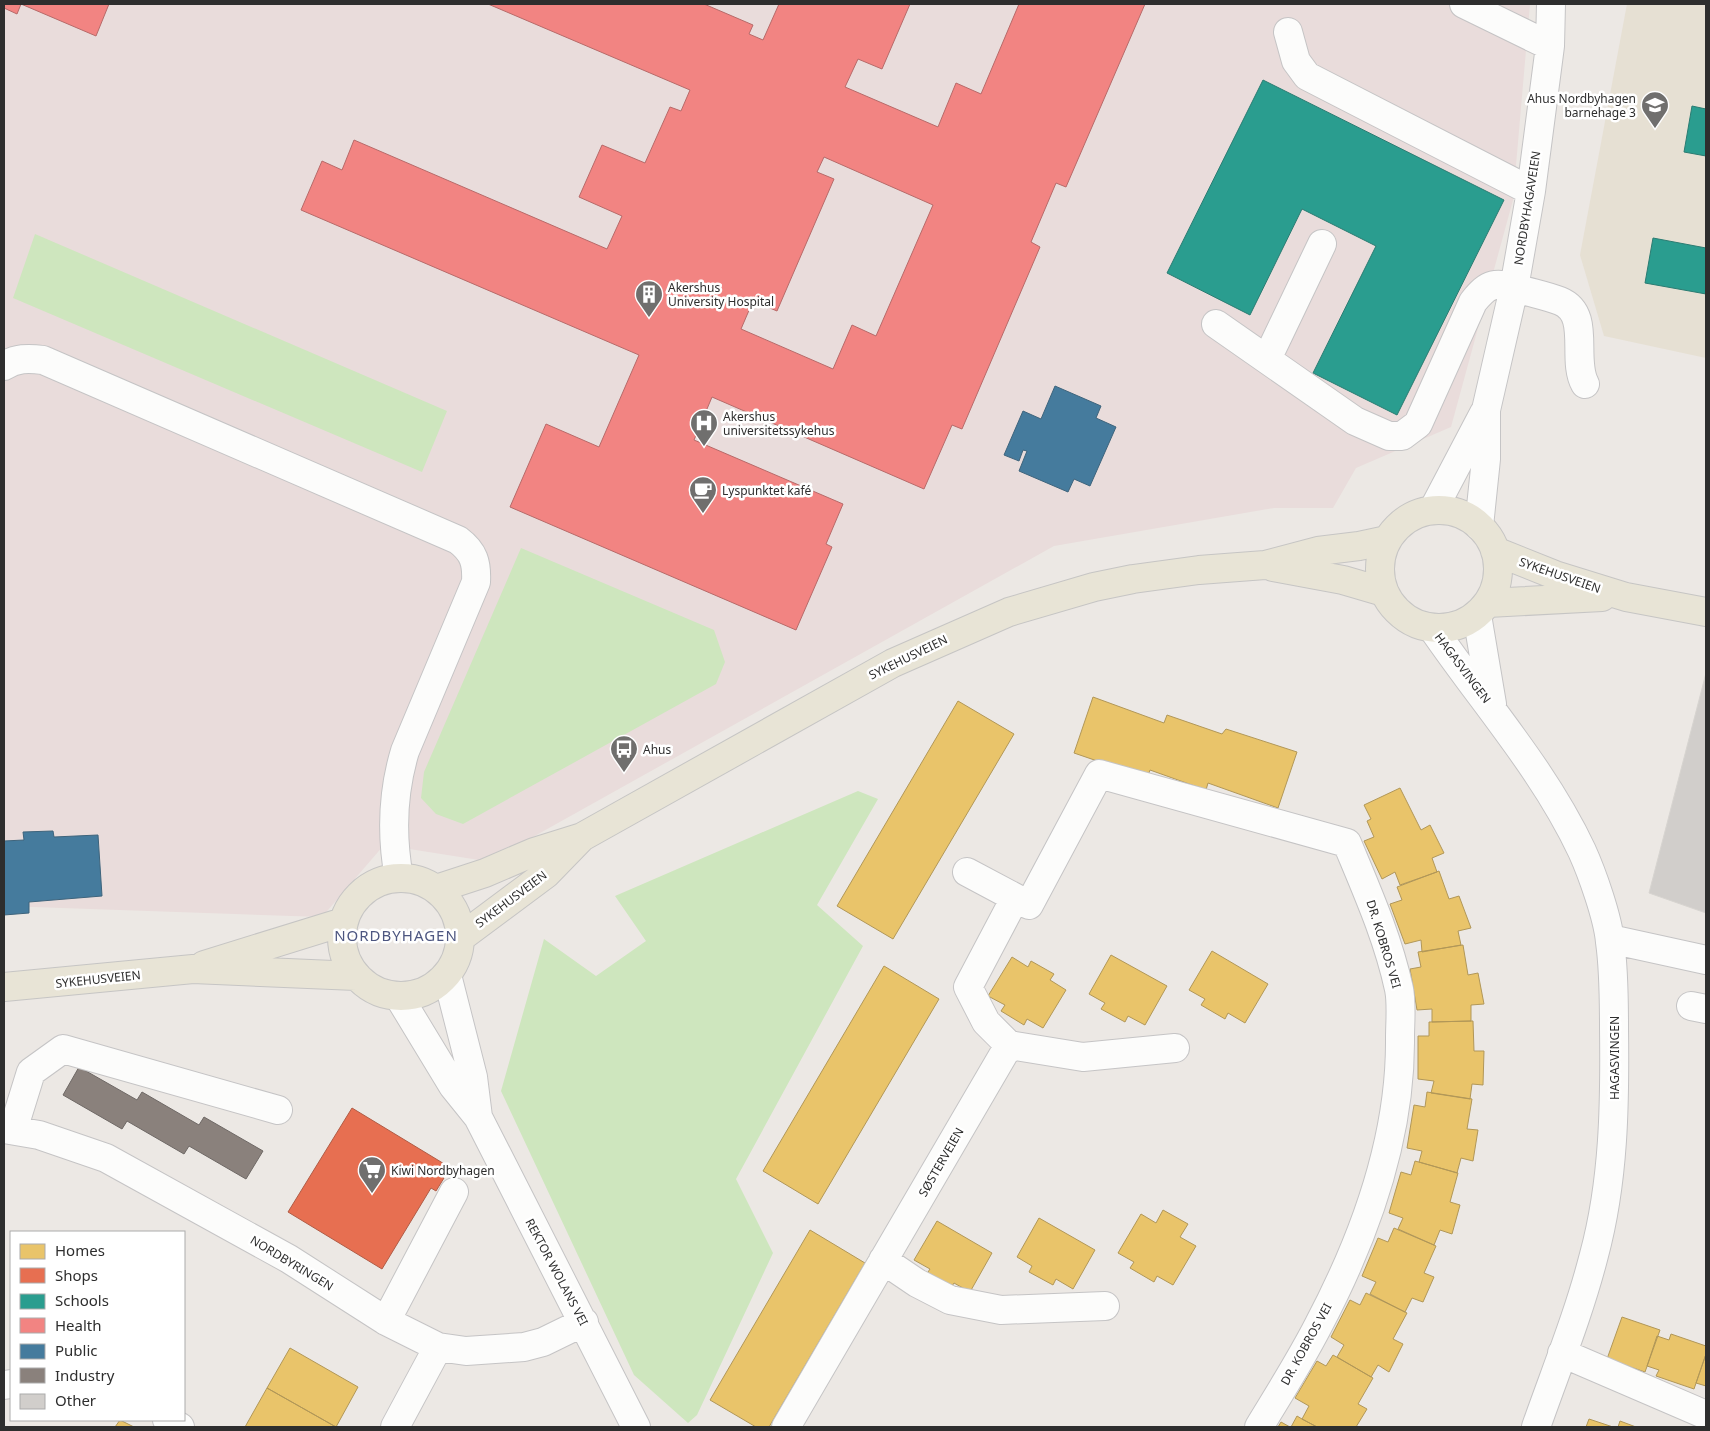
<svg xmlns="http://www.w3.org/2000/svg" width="1710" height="1431" viewBox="0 0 1710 1431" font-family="'Noto Sans',sans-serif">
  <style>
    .education { fill: #e6e0d3 }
    .medical { fill: #e9dcdb }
    .green { fill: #cee6be }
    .homes { fill: #e9c46a; stroke: #b19758 }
    .shops { fill: #e76f51; stroke: #b05c46 }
    .schools { fill: #2a9d8f; stroke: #2b7c72 }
    .health { fill: #f28482; stroke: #b76a69; fill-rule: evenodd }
    .public { fill: #457b9d; stroke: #3e647c }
    .industry { fill: #8a817c; stroke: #6e6865 }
    .building { fill: #d1cecb; stroke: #d7d4d0 }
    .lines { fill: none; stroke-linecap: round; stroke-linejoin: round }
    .minor-casing { stroke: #c5c4c5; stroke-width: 30 }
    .major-casing { stroke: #c6c5c4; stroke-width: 30 }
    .minor { stroke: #fcfcfb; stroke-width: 28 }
    .major { stroke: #e8e4d6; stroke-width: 28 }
    .labels { text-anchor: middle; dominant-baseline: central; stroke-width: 5; stroke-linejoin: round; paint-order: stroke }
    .poi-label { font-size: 12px; fill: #2e2e2e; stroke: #fff; text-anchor: start }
    .street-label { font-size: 12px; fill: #2e2e2e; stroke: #fff }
    .quarter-label { font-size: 15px; letter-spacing: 1px; fill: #4d5680; stroke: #fff }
  </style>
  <rect width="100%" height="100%" fill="#ece8e4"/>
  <path class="education" d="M 1627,4 L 1706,4 L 1706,358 L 1604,336 L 1580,255 Z"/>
  <path class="medical" d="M 4,4 L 1530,4 L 1513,200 L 1451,427 L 1356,468 L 1333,508 L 1274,508 L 1054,546 L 515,847 L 479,860 L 384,845 L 322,917 L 4,906 Z"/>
  <path class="green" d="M 35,234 L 447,411 L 422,472 L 13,298 Z
    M 521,548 L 714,630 L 725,662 L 716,684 L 463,824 L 436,814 L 421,798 L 424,772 Z
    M 858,791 L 878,799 L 817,905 L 863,946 L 736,1179 L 773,1253 L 697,1415 L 688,1423 L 634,1375 L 501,1091 L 544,939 L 596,976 L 646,941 L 615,896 Z"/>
  <path class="homes" d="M 1093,697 L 1164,723 L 1167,715 L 1222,734 L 1226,729 L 1297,752 L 1278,808 L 1208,783 L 1206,790 L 1150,770 L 1147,778 L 1074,753 Z
    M 958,701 L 1014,734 L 893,939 L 837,906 Z
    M 1400,788 L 1421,830 L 1430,825 L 1444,853 L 1432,858 L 1437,872 L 1400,885 L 1395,872 L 1382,879 L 1364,841 L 1374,837 L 1367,821 L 1371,819 L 1364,805 Z
    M 1439,871 L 1449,899 L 1459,896 L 1471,928 L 1458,931 L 1461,945 L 1422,952 L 1421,940 L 1405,944 L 1390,904 L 1402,900 L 1397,887 Z
    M 1463,945 L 1468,975 L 1478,973 L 1484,1004 L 1471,1005 L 1471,1021 L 1432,1022 L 1432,1009 L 1417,1010 L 1410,969 L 1421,967 L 1418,952 Z
    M 1212,951 L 1268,984 L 1245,1023 L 1228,1013 L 1225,1019 L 1201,1005 L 1205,999 L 1189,990 Z
    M 1111,955 L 1167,986 L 1145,1025 L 1128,1016 L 1125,1022 L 1101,1009 L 1105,1003 L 1089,994 Z
    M 1012,957 L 1028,967 L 1031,961 L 1054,974 L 1050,980 L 1066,990 L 1043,1028 L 1027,1019 L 1024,1025 L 1001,1011 L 1005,1005 L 988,996 Z
    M 884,966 L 939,999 L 818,1204 L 763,1171 Z
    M 1473,1021 L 1474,1051 L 1484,1051 L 1483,1085 L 1472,1084 L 1470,1099 L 1431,1093 L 1434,1081 L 1418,1079 L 1418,1036 L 1429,1036 L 1429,1022 Z
    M 1427,1092 L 1472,1099 L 1467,1129 L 1478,1130 L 1473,1161 L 1461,1158 L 1457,1173 L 1419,1162 L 1422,1151 L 1407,1148 L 1414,1105 L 1425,1107 Z
    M 1415,1161 L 1458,1173 L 1450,1202 L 1460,1205 L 1452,1234 L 1440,1230 L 1434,1245 L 1398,1229 L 1403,1218 L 1389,1213 L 1401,1172 L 1411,1175 Z
    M 1163,1210 L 1188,1224 L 1180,1237 L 1196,1246 L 1173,1285 L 1157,1276 L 1154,1282 L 1130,1268 L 1134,1262 L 1118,1253 L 1141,1214 L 1156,1223 Z
    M 1039,1218 L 1095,1250 L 1073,1289 L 1056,1279 L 1053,1285 L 1029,1272 L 1032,1266 L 1017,1257 Z
    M 937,1221 L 992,1253 L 970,1292 L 954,1283 L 950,1289 L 926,1275 L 930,1269 L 914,1260 Z
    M 1394,1228 L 1436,1246 L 1424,1273 L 1434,1277 L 1423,1302 L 1412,1298 L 1405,1312 L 1370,1294 L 1376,1282 L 1362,1276 L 1378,1238 L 1388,1242 Z
    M 810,1230 L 865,1263 L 769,1427 L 756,1427 L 710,1400 Z
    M 1366,1293 L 1407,1313 L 1393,1339 L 1403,1344 L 1389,1372 L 1378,1365 L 1371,1377 L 1337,1357 L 1344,1345 L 1331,1337 L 1350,1300 L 1360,1305 Z
    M 1622,1317 L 1660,1330 L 1645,1372 L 1607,1359 Z
    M 1671,1334 L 1706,1346 L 1706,1354 L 1694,1389 L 1656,1376 L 1659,1370 L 1647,1366 L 1657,1336 L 1669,1340 Z
    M 290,1348 L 358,1387 L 336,1427 L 267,1388 Z
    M 1706,1354 L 1706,1386 L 1696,1383 Z
    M 1333,1355 L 1373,1378 L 1358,1404 L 1367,1409 L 1356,1427 L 1317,1427 L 1302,1419 L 1309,1406 L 1295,1398 L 1317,1361 L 1326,1366 Z
    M 267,1388 L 336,1427 L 245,1427 Z
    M 1297,1416 L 1302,1419 L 1317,1427 L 1291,1427 Z
    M 1589,1419 L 1613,1427 L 1586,1427 Z
    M 120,1420 L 134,1427 L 115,1427 Z
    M 1620,1421 L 1636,1427 L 1618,1427 Z
    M 1281,1422 L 1290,1427 L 1278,1427 Z"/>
  <path class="shops" d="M 352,1108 L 446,1165 L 439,1175 L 444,1178 L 436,1191 L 431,1188 L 382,1269 L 288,1212 Z"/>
  <path class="schools" d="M 1263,80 L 1504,200 L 1397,415 L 1313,373 L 1376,246 L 1302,209 L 1250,315 L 1167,273 Z
    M 1692,106 L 1706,109 L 1706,156 L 1684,152 Z
    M 1653,238 L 1706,248 L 1706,294 L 1645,283 Z"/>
  <path class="health" d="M 4,4 L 109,4 L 96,36 L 21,4 L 17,14 L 4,8 Z
    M 488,4 L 704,4 L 753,25 L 749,34 L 763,40 L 779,4 L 910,4 L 882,69 L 858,59 L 845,87 L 938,127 L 956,83 L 981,94 L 1019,4 L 1145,4 L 1066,187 L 1056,183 L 1031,242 L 1040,247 L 962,429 L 952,425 L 924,489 L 712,397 L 694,440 L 843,504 L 826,544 L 832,547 L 796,630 L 510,507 L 546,424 L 599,447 L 639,355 L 301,210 L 322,161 L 342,170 L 354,140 L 607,249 L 622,216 L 579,197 L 602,145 L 645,163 L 670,107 L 681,111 L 690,90 ZM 824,157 L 933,205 L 876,336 L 852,325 L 833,369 L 741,329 L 753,301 L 777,311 L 834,179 L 817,172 Z"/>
  <path class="public" d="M 1055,386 L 1101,406 L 1096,418 L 1116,427 L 1090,486 L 1074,479 L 1068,492 L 1019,471 L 1027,451 L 1023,450 L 1019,461 L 1004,455 L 1023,411 L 1041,419 Z
    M 53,831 L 54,837 L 98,835 L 102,896 L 29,902 L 29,913 L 4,915 L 4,841 L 24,840 L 23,832 Z"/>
  <path class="industry" d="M 79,1067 L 137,1100 L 142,1092 L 199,1125 L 204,1117 L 263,1151 L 246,1179 L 189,1146 L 184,1154 L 127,1121 L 122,1129 L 63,1095 Z"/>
  <path class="building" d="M 1706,673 L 1706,913 L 1649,893 Z"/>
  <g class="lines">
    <g class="minor-casing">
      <path id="minor" d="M 1464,4 L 1550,46
        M 1288,32 L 1296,61 L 1307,76 L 1531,191
        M 1216,324 L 1355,421 L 1389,436 L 1402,436 L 1418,424 L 1473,302 C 1489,282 1495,282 1519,289 C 1532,293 1547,296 1560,301 C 1592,314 1571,359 1585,384
        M 1267,359 L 1322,244
        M 4,366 C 16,358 28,358 43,360 L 458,540 C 474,552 477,563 476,582 L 405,751 C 392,794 391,834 399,878
        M 1433,510 L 1484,413
        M 1479,526 L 1486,459 L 1486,410 L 1514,288 L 1531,191 L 1550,46 L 1551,4
        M 1477,615 L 1492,704
        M 1433,629 C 1483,702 1544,770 1582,851 C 1592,873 1608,918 1610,942 C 1614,970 1614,999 1614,1028 C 1615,1104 1614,1181 1594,1255 C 1579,1314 1556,1370 1536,1427
        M 967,872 L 1029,905 L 1099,774 L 1347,843 C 1367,891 1388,938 1399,989 C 1402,1004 1400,1022 1400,1038 C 1401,1137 1364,1239 1318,1326 C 1300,1361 1279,1394 1259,1427
        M 1610,939 L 1706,960
        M 447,975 L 473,1077 L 478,1117
        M 399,997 L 453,1086 L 478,1117 L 636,1427
        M 1691,1006 L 1706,1009
        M 1009,1045 L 1083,1057 L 1175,1048
        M 4,1129 L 39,1135 L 106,1158 L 289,1259 L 386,1321 L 438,1347 L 466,1351 L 524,1347 L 543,1342 L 584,1322
        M 13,1130 L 31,1072 L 63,1049 L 278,1110
        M 883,1260 L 917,1283 L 950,1300 L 1001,1310 L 1105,1306
        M 386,1321 L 454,1192
        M 1562,1353 L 1706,1415
        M 4,1385 L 11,1384
        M 167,1420 L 180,1427
        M 395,1427 L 438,1347
        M 786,1427 L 1009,1045 L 986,1022 L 968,987 L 1015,898"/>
    </g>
    <g class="major-casing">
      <path id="major" d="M1380 569a59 59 0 1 1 118 0a59 59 0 1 1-118 0Z
        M 1495,551 L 1555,575 L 1626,597 L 1706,612
        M 1273,567 L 1343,580 L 1384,592
        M 1488,603 L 1602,597
        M342 937a59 59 0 1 1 118 0a59 59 0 1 1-118 0Z
        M 436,889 L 485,873 L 534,852 L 582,837 L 893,663 L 1009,612 L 1094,587 L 1133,579 L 1199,570 L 1265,565 L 1318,551 L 1359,546 L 1387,540
        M 460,938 L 546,874 L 580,839
        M 204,965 L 343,922
        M 4,987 L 193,969 L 356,976"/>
    </g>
    <use href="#minor" class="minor"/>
    <use href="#major" class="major"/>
  </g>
  <defs>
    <g id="school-pin" transform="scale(1.4375)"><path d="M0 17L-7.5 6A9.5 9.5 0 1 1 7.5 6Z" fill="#706f6e" stroke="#fff"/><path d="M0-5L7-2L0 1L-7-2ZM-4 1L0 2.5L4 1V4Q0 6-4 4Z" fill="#fff"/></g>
    <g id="building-pin" transform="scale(1.4375)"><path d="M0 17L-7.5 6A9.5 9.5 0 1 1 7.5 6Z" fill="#706f6e" stroke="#fff"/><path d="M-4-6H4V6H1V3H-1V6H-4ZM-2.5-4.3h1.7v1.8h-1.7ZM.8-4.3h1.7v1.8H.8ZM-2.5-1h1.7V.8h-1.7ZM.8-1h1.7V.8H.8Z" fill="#fff"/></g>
    <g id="hospital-pin" transform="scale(1.4375)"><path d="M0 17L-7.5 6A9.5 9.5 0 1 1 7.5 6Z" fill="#706f6e" stroke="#fff"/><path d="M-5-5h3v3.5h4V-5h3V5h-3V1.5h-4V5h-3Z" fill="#fff"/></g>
    <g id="cafe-pin" transform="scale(1.4375)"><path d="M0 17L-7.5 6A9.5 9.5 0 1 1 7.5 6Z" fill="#706f6e" stroke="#fff"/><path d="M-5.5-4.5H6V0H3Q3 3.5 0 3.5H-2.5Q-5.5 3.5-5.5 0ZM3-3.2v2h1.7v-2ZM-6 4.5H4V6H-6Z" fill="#fff"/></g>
    <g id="bus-pin" transform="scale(1.4375)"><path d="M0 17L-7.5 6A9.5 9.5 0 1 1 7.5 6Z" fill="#706f6e" stroke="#fff"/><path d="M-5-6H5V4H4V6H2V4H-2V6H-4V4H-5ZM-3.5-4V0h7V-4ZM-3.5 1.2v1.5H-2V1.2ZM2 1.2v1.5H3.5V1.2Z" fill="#fff"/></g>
    <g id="supermarket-pin" transform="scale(1.4375)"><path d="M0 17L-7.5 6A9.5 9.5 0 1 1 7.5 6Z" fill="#706f6e" stroke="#fff"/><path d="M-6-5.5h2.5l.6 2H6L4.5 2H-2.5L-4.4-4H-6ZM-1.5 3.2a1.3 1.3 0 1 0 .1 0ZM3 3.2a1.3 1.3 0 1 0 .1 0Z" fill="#fff"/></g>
  </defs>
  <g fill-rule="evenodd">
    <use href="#school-pin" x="1655" y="105"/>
    <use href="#building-pin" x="649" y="294"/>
    <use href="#hospital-pin" x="704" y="423"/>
    <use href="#cafe-pin" x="703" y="490"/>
    <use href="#bus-pin" x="624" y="749"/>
    <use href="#supermarket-pin" x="372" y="1170"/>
  </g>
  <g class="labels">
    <g class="poi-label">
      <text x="1636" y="98" text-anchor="end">Ahus Nordbyhagen<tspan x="1636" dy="14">barnehage 3</tspan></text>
      <text x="668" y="287">Akershus<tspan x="668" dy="14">University Hospital</tspan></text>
      <text x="723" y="416">Akershus<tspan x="723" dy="14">universitetssykehus</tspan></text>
      <text x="722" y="490">Lyspunktet kafé</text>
      <text x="643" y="749">Ahus</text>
      <text x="391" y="1170">Kiwi Nordbyhagen</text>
    </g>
    <g class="street-label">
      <text transform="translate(1527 208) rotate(-81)">NORDBYHAGAVEIEN</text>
      <text transform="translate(1560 575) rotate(19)">SYKEHUSVEIEN</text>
      <text transform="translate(908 657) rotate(-26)">SYKEHUSVEIEN</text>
      <text transform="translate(1463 668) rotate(53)">HAGASVINGEN</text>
      <text transform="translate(511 899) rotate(-37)">SYKEHUSVEIEN</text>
      <text transform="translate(1384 944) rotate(73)">DR. KOBROS VEI</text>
      <text transform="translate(98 979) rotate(-6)">SYKEHUSVEIEN</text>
      <text transform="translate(1614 1058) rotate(-90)">HAGASVINGEN</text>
      <text transform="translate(941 1162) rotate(-60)">SØSTERVEIEN</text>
      <text transform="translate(292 1263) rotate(31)">NORDBYRINGEN</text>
      <text transform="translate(557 1272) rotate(62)">REKTOR WOLANS VEI</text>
      <text transform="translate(1306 1344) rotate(-61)">DR. KOBROS VEI</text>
    </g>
    <g class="quarter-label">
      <text x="396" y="935">NORDBYHAGEN</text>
    </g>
  </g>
  <rect width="1710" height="1431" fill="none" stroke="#2e2e2e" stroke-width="10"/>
  <rect x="10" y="1231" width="175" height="190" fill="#ffffff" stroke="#ababab"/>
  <rect x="20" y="1244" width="25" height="15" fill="#e9c46a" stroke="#ababab"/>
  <text x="55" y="1256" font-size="15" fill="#2e2e2e">Homes</text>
  <rect x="20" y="1268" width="25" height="15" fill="#e76f51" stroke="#ababab"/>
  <text x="55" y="1281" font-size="15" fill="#2e2e2e">Shops</text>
  <rect x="20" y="1294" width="25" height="15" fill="#2a9d8f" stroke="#ababab"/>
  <text x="55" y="1306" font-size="15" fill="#2e2e2e">Schools</text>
  <rect x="20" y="1318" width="25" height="15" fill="#f28482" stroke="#ababab"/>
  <text x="55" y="1331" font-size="15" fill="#2e2e2e">Health</text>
  <rect x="20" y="1344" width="25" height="15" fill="#457b9d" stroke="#ababab"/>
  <text x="55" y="1356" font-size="15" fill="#2e2e2e">Public</text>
  <rect x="20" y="1368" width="25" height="15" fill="#8a817c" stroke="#ababab"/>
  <text x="55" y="1381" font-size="15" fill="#2e2e2e">Industry</text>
  <rect x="20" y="1394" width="25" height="15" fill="#d1cecb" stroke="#ababab"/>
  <text x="55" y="1406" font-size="15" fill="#2e2e2e">Other</text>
</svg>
